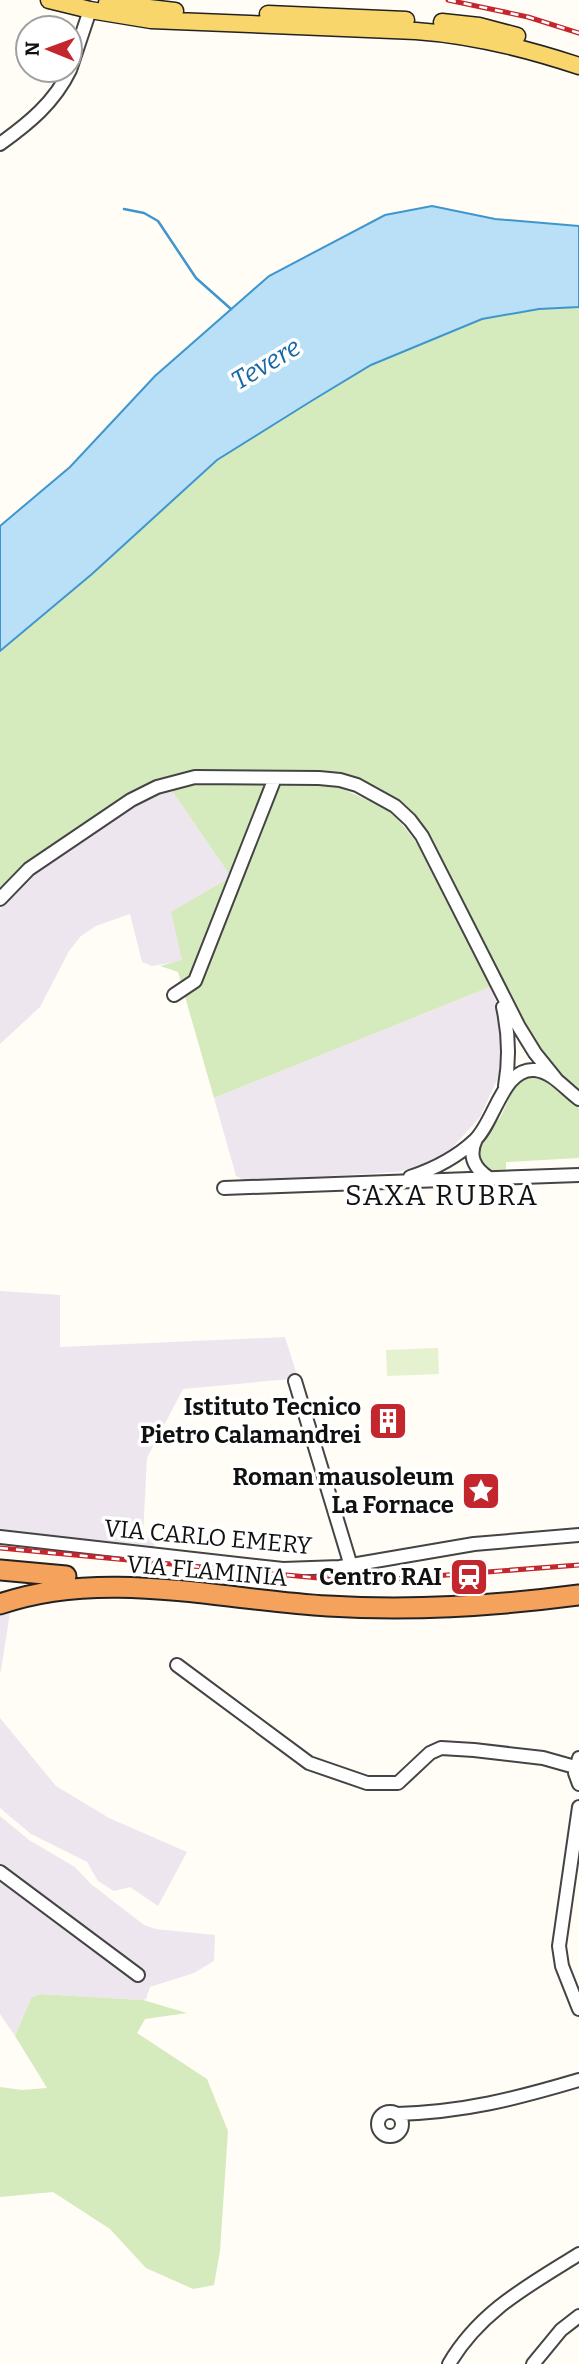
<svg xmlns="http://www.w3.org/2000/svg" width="579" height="2364" viewBox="0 0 579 2364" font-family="Bitter,serif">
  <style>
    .industrial { fill: #eee6ef }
    .green { fill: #d5ebbd }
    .pitch { fill: #e6f2cf }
    .water { fill: #b9e0f7; stroke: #3f96cf; stroke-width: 2 }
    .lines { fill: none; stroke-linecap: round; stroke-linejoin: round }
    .stream { stroke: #3f96cf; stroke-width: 2.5 }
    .minor-casing { stroke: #444; stroke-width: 16 }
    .major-casing { stroke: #222; stroke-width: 19 }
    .highway-casing { stroke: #222; stroke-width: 23 }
    .minor { stroke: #fff; stroke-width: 12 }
    .major { stroke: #f9d66b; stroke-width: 16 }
    .highway { stroke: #f5a25d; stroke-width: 19 }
    .rail-casing { stroke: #c4262e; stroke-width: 5 }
    .rail { stroke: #fff; stroke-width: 2.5; stroke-dasharray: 8; stroke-linecap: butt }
    .labels { text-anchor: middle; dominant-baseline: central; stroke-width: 7; stroke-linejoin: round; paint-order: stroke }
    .poi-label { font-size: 24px; font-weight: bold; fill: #111; stroke: #fff; text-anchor: end }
    .street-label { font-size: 24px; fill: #111; stroke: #fff }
    .water-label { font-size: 26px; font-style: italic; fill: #1768a6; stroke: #fff }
    .quarter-label { font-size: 28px; letter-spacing: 2px; fill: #111; stroke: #fff }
  </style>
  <rect width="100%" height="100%" fill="#fffdf5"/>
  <path class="industrial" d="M 170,788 L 231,877 L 182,961 L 152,966 L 142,962 L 130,914 L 96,926 L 81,936 L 69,951 L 40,1007 L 0,1044 L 0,909 L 28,877 L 143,802 Z
    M 490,987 L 500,1011 L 500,1067 L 497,1080 L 480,1117 L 451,1149 L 424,1165 L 397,1172 L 246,1181 L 236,1176 L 214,1098 Z
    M 0,1291 L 60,1295 L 60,1347 L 285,1337 L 297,1375 L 290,1379 L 183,1389 L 147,1458 L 143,1535 L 151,1536 L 155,1547 L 0,1531 Z
    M 10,1613 L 1,1670 L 0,1673 L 0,1616 Z
    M 0,1718 L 56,1786 L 109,1818 L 187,1852 L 158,1906 L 130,1887 L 114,1891 L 98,1881 L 87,1862 L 31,1834 L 0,1808 Z
    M 0,1816 L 29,1840 L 75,1867 L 91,1884 L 144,1925 L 156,1929 L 215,1935 L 214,1961 L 194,1973 L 150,1987 L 146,1999 L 143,2000 L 40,1994 L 31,1998 L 15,2036 L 0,2014 Z"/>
  <path class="green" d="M 579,307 L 579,1090 L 556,1071 L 536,1045 L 511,1003 L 420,821 L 400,801 L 377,787 L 353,777 L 318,774 L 204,772 L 169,776 L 134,790 L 17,870 L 0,888 L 0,651 L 92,574 L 217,460 L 313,400 L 371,365 L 482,319 L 539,309 Z
    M 207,784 L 336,786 L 392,811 L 425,854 L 490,987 L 214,1098 L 178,972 L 160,966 L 182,960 L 171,912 L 231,877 L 170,788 Z
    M 530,1076 L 545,1079 L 579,1108 L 579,1158 L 506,1162 L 506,1170 L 491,1170 L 480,1161 L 478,1154 L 479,1147 L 501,1116 L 516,1083 Z
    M 40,1994 L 143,2000 L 187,2013 L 145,2019 L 137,2033 L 207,2079 L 228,2131 L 220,2251 L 214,2285 L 193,2289 L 146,2268 L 110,2229 L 53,2192 L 0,2197 L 0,2087 L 22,2090 L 47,2088 L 15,2036 L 31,1998 Z"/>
  <path class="pitch" d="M 438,1348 L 439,1374 L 387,1376 L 386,1350 Z"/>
  <path class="water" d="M 432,206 L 495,219 L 579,226 L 579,307 L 539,309 L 482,319 L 371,365 L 313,400 L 217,460 L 92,574 L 0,651 L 0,526 L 70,467 L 155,376 L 269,276 L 385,215 Z"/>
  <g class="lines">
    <path class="stream" d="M 124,209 L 144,213 L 158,221 L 196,278 L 231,309"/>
    <g class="minor-casing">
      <path id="minor" d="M 70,70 L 90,10
        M 0,144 C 29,123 54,103 70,70
        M 0,899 L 29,869 L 131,800 L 157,787 L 195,777 L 319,778 L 340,780 L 357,785 L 395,806 L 410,820 L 422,836 L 519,1027 L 535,1053 L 556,1079
        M 174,995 L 195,981 L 275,778
        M 503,1007 C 509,1034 510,1058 505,1086
        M 476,1139 C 468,1156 474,1168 489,1178
        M 410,1177 C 434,1169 457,1157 475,1140 C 495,1121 503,1067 535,1070 C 553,1072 565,1089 579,1099
        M 224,1188 L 579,1175
        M 295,1381 L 351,1566
        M 0,1537 L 283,1569 L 340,1567 L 474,1544 L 579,1535
        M 177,1665 L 309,1763 L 367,1783 L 398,1783 L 430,1753 L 441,1748 L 474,1750 L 543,1758 L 575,1767
        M 579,1758 L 575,1773 L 579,1784
        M 579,1807 L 559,1946 L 562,1966 L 579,2009
        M 0,1872 L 138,1975
        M378 2124a12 12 0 1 1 24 0a12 12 0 1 1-24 0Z
        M 397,2114 C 464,2112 515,2099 579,2080
        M 449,2364 C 480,2311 528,2286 579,2254
        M 533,2364 L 561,2330 L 579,2316"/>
    </g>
    <g class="major-casing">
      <path id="major" d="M 49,0 L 90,10 L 151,20 L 416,31 C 473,35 525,48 579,66
        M 107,3 L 175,11
        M 268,14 L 406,20
        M 442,22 L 479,26 L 517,36"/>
    </g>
    <g class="highway-casing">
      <path id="highway" d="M 0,1570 L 66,1576
        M 0,1604 C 104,1568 221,1600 328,1606 C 412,1611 496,1606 579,1595"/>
    </g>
    <use href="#minor" class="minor"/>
    <use href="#major" class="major"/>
    <use href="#highway" class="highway"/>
    <g class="rail-casing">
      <path id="rail" d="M 448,0 L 528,17 L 579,33
        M 0,1548 L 340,1580 L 394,1579 L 579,1565"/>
    </g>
    <use href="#rail" class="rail"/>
  </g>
  <defs>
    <g id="building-square" transform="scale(2.0125)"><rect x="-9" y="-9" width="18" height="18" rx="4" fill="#c4262e" stroke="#fff"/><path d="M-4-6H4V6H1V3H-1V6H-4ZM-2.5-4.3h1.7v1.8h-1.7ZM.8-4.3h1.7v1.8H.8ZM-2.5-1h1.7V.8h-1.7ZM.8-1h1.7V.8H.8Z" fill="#fff"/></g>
    <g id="sight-square" transform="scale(2.0125)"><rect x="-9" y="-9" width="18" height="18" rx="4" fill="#c4262e" stroke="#fff"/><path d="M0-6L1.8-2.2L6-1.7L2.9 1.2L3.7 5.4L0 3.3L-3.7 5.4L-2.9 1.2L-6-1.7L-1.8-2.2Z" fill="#fff"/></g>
    <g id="station-square" transform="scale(2.0125)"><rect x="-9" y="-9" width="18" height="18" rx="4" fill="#c4262e" stroke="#fff"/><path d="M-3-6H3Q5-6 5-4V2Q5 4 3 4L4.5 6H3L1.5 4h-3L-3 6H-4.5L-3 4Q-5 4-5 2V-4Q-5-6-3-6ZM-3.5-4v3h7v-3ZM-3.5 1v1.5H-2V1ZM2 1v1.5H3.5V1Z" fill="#fff"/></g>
  </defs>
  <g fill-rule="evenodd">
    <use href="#building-square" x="388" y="1421"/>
    <use href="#sight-square" x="481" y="1491"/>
    <use href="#station-square" x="469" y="1577"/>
  </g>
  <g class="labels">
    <g class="poi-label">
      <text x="361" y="1407">Istituto Tecnico<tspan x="361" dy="28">Pietro Calamandrei</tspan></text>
      <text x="454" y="1477">Roman mausoleum<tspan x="454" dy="28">La Fornace</tspan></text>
      <text x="442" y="1577">Centro RAI</text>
    </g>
    <g class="street-label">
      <text transform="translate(208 1537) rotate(5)">VIA CARLO EMERY</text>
      <text transform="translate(207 1571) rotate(5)">VIA FLAMINIA</text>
    </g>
    <g class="water-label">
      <text transform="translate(266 364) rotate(-31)">Tevere</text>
    </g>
    <g class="quarter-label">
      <text x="442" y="1195">SAXA RUBRA</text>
    </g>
  </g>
  <g transform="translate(49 49) rotate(271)"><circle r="33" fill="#ffffff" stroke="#a0a0a0" stroke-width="2"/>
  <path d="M0-5L12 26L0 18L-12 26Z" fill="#c4262e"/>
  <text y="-10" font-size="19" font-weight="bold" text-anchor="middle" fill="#111111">N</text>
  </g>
</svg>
